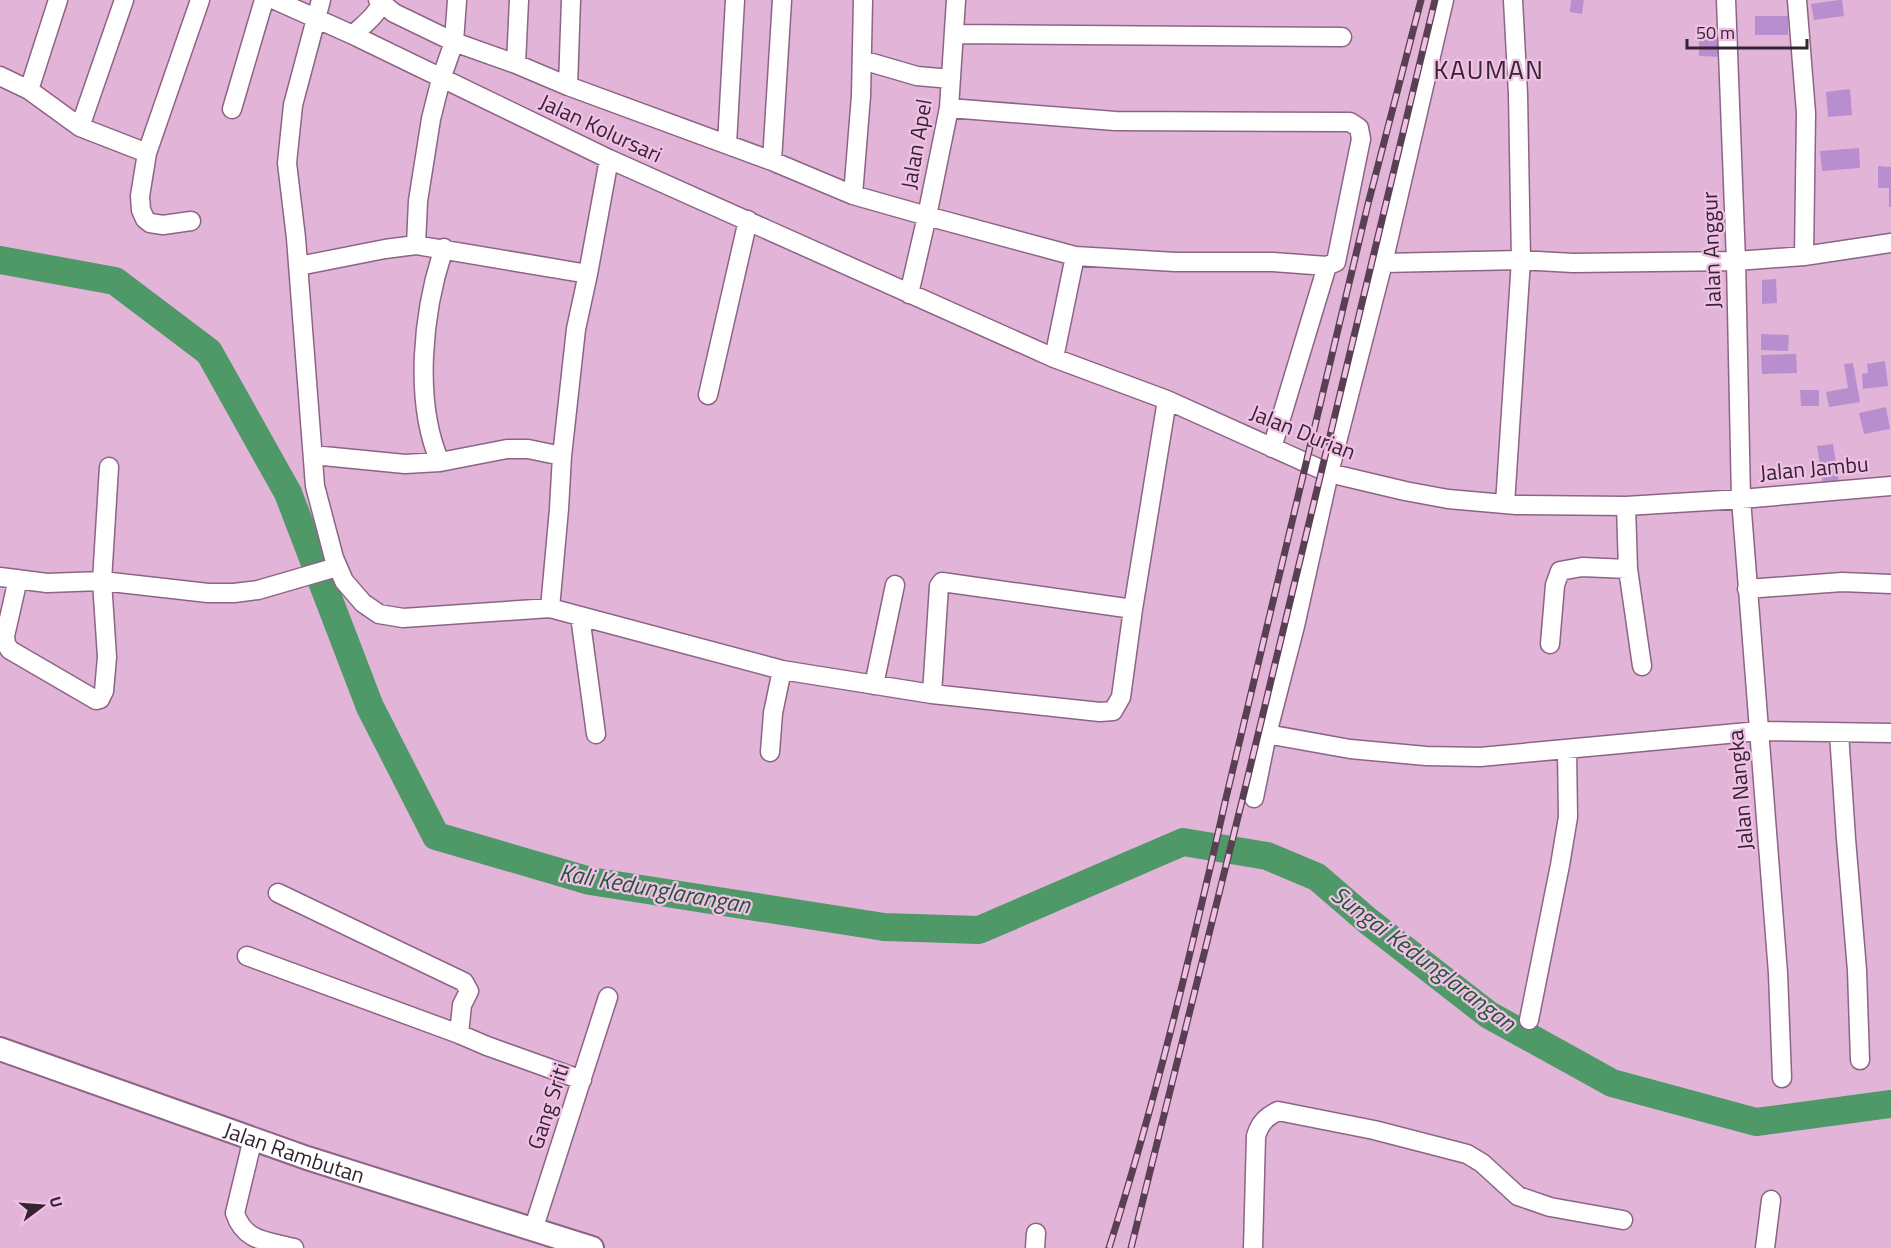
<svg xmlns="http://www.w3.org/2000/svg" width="1891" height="1248" viewBox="0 0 1891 1248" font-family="'Titillium Web',sans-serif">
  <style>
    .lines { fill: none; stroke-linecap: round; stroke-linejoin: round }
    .river { stroke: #4f9969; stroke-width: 28 }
    .building { fill: #b98ecf }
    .minor-casing { stroke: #8d6485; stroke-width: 21 }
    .major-casing { stroke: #8d6485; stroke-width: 26 }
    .minor { stroke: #fff; stroke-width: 18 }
    .major { stroke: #fff; stroke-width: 22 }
    .rail-casing { stroke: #584052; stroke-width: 7 }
    .rail { stroke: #f0c1e5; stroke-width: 4.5; stroke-dasharray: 14; stroke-linecap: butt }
    .labels { text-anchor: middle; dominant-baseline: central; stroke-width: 4.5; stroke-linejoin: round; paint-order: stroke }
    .street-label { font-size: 22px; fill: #362432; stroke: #f0c1e5 }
    .water-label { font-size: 24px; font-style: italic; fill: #215736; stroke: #f0c1e5 }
    .quarter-label { font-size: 26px; letter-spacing: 1.5px; fill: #362432; stroke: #f0c1e5 }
  </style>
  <rect width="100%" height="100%" fill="#e2b4d8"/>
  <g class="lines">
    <path class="river" d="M 0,260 L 115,281 L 209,352 L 288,493 L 370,707 L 436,836 L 590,881 L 884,927 L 979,930 L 1183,842 L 1267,856 L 1317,877 L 1368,921 L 1489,1015 L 1612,1083 L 1756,1122 L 1891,1104"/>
  </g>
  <path class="building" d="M 1571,0 L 1584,0 L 1582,14 L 1570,12 Z
    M 1839,0 L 1842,0 L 1844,16 L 1814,20 L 1811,4 Z
    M 1755,16 L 1788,16 L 1788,35 L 1755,35 Z
    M 1699,38 L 1724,39 L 1723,57 L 1699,56 Z
    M 1850,89 L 1852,115 L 1828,117 L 1826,92 Z
    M 1859,148 L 1860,168 L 1822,171 L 1820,151 Z
    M 1878,166 L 1891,167 L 1891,188 L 1878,188 Z
    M 1889,188 L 1891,188 L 1891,207 L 1889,207 Z
    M 1776,279 L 1777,303 L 1762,304 L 1762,280 Z
    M 1761,334 L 1789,335 L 1788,351 L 1761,350 Z
    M 1796,354 L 1797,373 L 1762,374 L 1761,355 Z
    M 1885,361 L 1888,386 L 1863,389 L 1862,374 L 1868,373 L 1867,364 Z
    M 1853,363 L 1860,402 L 1829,407 L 1826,392 L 1848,388 L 1844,364 Z
    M 1800,390 L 1819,390 L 1819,406 L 1801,406 Z
    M 1886,407 L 1890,429 L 1864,434 L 1859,413 Z
    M 1833,444 L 1839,482 L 1823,484 L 1817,446 Z"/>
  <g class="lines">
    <g class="minor-casing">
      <path id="minor" d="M 275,0 L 353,35 L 609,159 L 1054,358 L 1167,400 L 1329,473 L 1405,491 L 1448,499 L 1516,505 L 1626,506 L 1741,499 L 1891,486
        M 321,0 L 293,105 L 287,163 L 296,238 L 315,486 L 334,558 L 344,581 L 363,603 L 379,614 L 403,618 L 550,608 L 782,670 L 932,694 L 1100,712 L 1113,711 L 1121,697 L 1133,609 L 1167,400
        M 378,0 L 394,13 L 454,42 L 516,64 L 568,86 L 772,161 L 853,195 L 927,216 L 1075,256 L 1175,262 L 1273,262 L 1327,266 L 1336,262 L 1361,139 L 1359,128 L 1350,122 L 1115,121 L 949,108
        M 1726,0 L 1736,261 L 1741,499 L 1778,973 L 1782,1078
        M 1797,0 L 1806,113 L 1804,256
        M 954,34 L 1342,37
        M 353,35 C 363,25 379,14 382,0
        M 862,60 L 917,76 L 951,79
        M 516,64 L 519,0
        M 0,76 L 29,90 L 80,127 L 147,153
        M 568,86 L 571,0
        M 29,90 L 58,0
        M 232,109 L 264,0
        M 80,127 L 124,0
        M 727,144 L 735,0
        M 772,161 L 782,0
        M 853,195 L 861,96 L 863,0
        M 191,221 L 163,225 L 150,223 L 145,219 L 141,210 L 140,196 L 147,153 L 200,0
        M 416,245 L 418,201 L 431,119 L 441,79 L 454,42 L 457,0
        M 1383,263 L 1521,260 L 1573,263 L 1736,261 L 1804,256 L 1891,243
        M 299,266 L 385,249 L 416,245 L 588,274
        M 909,294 L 927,216 L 949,108 L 956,0
        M 1054,358 L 1075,256
        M 708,395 L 748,220
        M 1272,448 L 1327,266
        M 313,455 L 405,464 L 440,462 L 507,449 L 528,449 L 562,456
        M 440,462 C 413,400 423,310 444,248
        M 1505,504 L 1521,260 L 1518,94 L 1513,0
        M 1626,506 L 1628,569 L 1642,666
        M 0,577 L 47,583 L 102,581 L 208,593 L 234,593 L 258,590 L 337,567
        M 18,579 L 5,636 L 6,644 L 10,650 L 96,700 L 100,699 L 104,691 L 107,657 L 102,581 L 109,467
        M 1747,589 L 1842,582 L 1891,584
        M 550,608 L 559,509 L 562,456 L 576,329 L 588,274 L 609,159
        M 580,616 L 596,734
        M 1550,644 L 1555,585 L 1560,571 L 1582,567 L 1628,569
        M 874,685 L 895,585
        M 932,694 L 939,586 L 942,582 L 1133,609
        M 1839,733 L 1846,839 L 1857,970 L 1860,1060
        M 1267,734 L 1350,749 L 1426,756 L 1480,757 L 1759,731 L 1891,733
        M 770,752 L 773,713 L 782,670
        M 1254,798 L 1267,734 L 1295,626 L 1329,473 L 1383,263 L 1444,0
        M 278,893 L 464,982 L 469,991 L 462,1005 L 459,1034 L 487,1046 L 582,1080
        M 247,956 L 459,1034
        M 1529,1020 L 1560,865 L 1568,817 L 1567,750
        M 253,1138 L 235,1213 C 244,1242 268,1241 294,1248
        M 533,1230 L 608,997
        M 1035,1248 L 1036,1233
        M 1253,1248 L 1256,1136 C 1260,1123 1266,1117 1278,1111 L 1374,1130 L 1467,1154 L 1482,1163 L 1518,1196 L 1550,1207 L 1623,1220
        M 1765,1248 L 1771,1200"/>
    </g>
    <g class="major-casing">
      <g id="major">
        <path id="s1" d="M 0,1049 L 307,1158 L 592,1248"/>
      </g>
    </g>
    <use href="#minor" class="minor"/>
    <use href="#major" class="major"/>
    <g class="rail-casing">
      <path id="rail" d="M 1109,1248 C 1156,1100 1192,949 1226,798 L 1368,204 L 1421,0
        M 1131,1248 L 1242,801 L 1435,0"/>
    </g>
    <use href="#rail" class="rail"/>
  </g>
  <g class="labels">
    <g class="street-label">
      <text transform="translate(601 128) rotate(25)">Jalan Kolursari</text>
      <text transform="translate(916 144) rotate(-80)">Jalan Apel</text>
      <text transform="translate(1711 250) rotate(-92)">Jalan Anggur</text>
      <text transform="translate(1303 432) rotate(22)">Jalan Durian</text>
      <text transform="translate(1814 468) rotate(-5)">Jalan Jambu</text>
      <text transform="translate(1740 790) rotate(-95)">Jalan Nangka</text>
      <text transform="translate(548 1106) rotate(-72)">Gang Sriti</text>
      <text stroke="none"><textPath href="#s1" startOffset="312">Jalan Rambutan</textPath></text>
    </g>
    <g class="water-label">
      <text transform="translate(655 888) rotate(10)">Kali Kedunglarangan</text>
      <text transform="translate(1424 958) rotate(37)">Sungai Kedunglarangan</text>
    </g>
    <g class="quarter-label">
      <text x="1489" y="69">KAUMAN</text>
    </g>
  </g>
  <g transform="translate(42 1206) rotate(74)" stroke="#f0c1e5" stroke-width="4.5" paint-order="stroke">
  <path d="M0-4.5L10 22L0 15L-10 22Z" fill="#362432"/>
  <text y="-9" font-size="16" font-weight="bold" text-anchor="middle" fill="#362432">U</text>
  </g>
  <path d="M1687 39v9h120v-9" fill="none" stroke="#362432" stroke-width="3"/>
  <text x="1696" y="39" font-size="18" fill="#362432" stroke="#f0c1e5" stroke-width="4.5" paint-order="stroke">50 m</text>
</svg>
